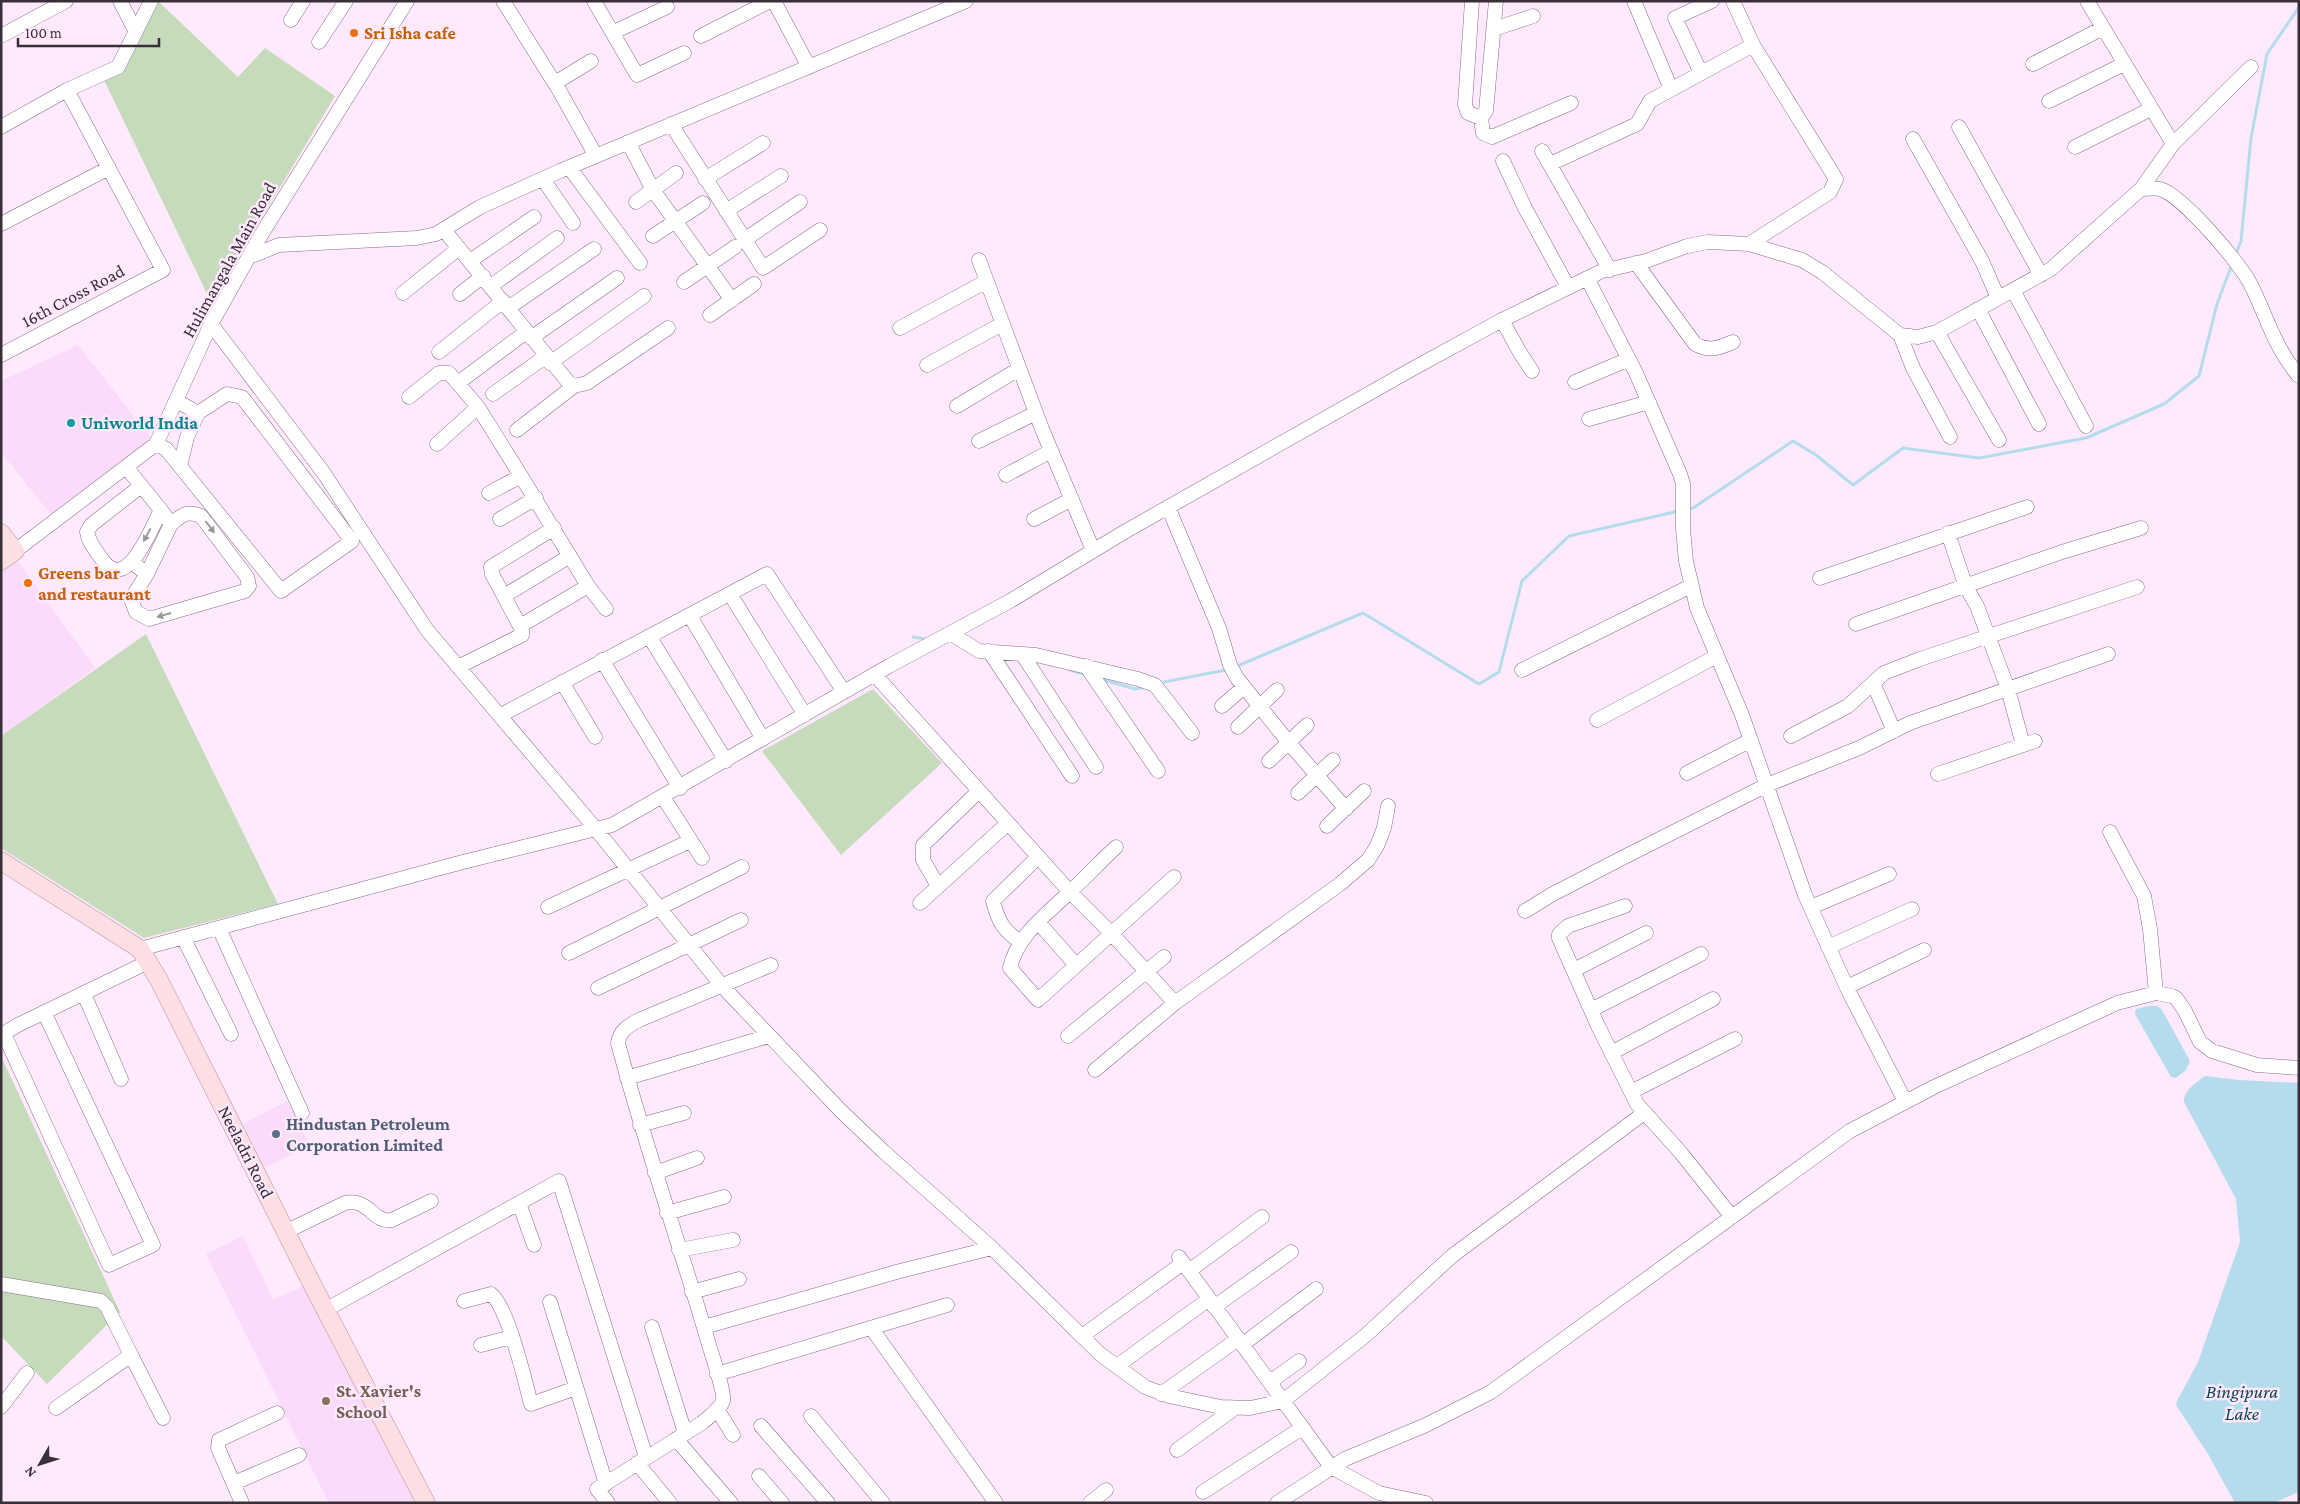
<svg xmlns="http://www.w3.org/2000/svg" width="2300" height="1504" viewBox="0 0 2300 1504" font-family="'Crimson Pro',serif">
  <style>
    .built { fill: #fbdbfa }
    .green { fill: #c6dabc }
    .water { fill: #b5dcec }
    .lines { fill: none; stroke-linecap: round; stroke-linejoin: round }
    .stream { stroke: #b5dcec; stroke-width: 3 }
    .minor-casing { stroke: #856e84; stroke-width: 15 }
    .major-casing { stroke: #b7929a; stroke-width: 19 }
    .minor { stroke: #fff; stroke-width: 14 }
    .major { stroke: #fddee2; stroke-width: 18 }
    .oneway { fill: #9c979c }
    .food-dot { fill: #e8710a; stroke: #fee9fd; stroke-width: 2 }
    .culture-dot { fill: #0f9aa8; stroke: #fee9fd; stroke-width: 2 }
    .service-dot { fill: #5c6f8a; stroke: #fee9fd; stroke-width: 2 }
    .education-dot { fill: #8d6e63; stroke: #fee9fd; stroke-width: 2 }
    .labels { text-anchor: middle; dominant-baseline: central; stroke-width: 5; stroke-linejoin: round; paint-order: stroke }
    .food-label { font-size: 18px; font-weight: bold; fill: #c56008; stroke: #fee9fd; text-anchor: start }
    .street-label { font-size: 18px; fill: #392f39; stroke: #fee9fd }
    .culture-label { font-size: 18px; font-weight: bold; fill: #0d838f; stroke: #fee9fd; text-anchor: start }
    .service-label { font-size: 18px; font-weight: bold; fill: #4e5e75; stroke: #fee9fd; text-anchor: start }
    .education-label { font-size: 18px; font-weight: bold; fill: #785e54; stroke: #fee9fd; text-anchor: start }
    .water-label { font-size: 19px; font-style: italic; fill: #0f4556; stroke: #fee9fd }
  </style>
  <rect width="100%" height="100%" fill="#fee9fd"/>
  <path class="built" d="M 78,345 L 151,438 L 51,515 L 1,452 L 1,381 Z
    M 17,560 L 95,668 L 1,736 L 1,572 Z
    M 287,1101 L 310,1145 L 265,1168 L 243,1124 Z
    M 243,1236 L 273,1300 L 311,1282 L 426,1503 L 329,1503 L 206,1254 Z"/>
  <path class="green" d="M 159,2 L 238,77 L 265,48 L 335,96 L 211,302 L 104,80 L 123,68 Z
    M 146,634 L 278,904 L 144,938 L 1,848 L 1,736 Z
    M 873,689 L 942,763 L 841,855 L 762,751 Z
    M 1,1056 L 120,1312 L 47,1384 L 1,1336 Z"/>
  <path class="water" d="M 2149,1006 L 2157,1006 L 2162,1010 L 2190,1061 L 2186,1070 L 2176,1078 L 2171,1077 L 2135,1014 L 2136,1009 Z
    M 2205,1076 L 2239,1080 L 2299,1083 L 2299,1492 L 2273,1503 L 2235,1503 L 2208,1454 L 2176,1405 L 2177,1401 L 2198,1362 L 2240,1242 L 2236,1199 L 2184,1102 C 2183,1091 2196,1083 2205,1076 Z"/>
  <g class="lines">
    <path class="stream" d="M 2237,251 L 2241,241 L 2251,138 L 2267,54 L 2299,7
      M 1687,509 L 1693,508 L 1793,441 L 1816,455 L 1853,485 L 1903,448 L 1979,458 L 2086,438 L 2164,404 L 2199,376 L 2217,304 L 2231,267
      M 913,637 L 925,639
      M 1235,667 L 1363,613 L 1479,684 L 1499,672 L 1522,581 L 1569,536 L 1679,511
      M 1070,670 L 1084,674
      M 1104,680 L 1135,689 L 1142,688
      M 1164,682 L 1226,670"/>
    <g class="minor-casing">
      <path id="minor" d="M 120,1 L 135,30
        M 503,1 L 559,90 L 596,156
        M 594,1 L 637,75 L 684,53
        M 774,1 L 809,67
        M 1472,1 L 1465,105 L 1468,113 L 1481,118 L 1486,111 L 1496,1
        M 1634,1 L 1671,89
        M 1733,1 L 1753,45 L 1836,179 L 1830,192 L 1749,244
        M 2087,1 L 2173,144
        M 291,20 L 303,1
        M 1494,29 L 1533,16
        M 614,32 L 667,7
        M 1,36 L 66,1
        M 701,36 L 770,1
        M 319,42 L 346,1
        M 2033,64 L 2103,28
        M 1701,73 L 1675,18 L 1712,1
        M 555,83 L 591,61
        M 2049,101 L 2124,64
        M 1481,118 L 1483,133 L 1492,137 L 1571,103
        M 671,124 L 763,268 L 820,230
        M 1,127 L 67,90 L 118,67 L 151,1
        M 1959,127 L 2041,275
        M 1913,139 L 1982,261 L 1998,298
        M 628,142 L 653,190 L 732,300
        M 2075,147 L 2151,109
        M 1542,151 L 1610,270
        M 1503,161 L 1525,208 L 1568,287
        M 1550,164 L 1637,124 L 1650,101 L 1753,45
        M 569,167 L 640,263
        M 543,179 L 573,223
        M 705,179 L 763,143
        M 2141,189 L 2173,144 L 2251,67
        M 636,202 L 676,173
        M 726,211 L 781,176
        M 1,224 L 109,168
        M 444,230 L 569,383 L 574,386 L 587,383 L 668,328
        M 653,236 L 703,203
        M 744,240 L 800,202
        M 249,257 L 279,245 L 417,238 L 436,234 L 480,207 L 560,171 L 966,1
        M 979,260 L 1042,429 L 1093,550
        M 470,261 L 534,217
        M 1636,263 L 1695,344 C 1709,352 1719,348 1733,342
        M 1587,278 L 1636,373 L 1680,474 L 1683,484 L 1683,529 L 1686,561 L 1697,608 L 1742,715 L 1805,895 L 1848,990 L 1905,1101
        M 684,282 L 735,247
        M 491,286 L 557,238
        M 2013,290 L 2086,426
        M 403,293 L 459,248
        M 460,294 L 483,276
        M 508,308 L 594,249
        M 1978,309 L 2039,424
        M 710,315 L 754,284
        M 1502,320 L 1519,351 L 1532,371
        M 211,324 L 323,472 L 427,630 L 595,828 L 723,987 L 841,1111 L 883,1151 L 992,1248 L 1100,1354 L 1145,1387 L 1169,1396 L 1221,1407 L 1250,1408 L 1283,1401 L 1366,1335 L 1452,1256 L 1644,1113
        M 900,328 L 987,281
        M 1937,332 L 1999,440
        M 1900,335 L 1913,368 L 1950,437
        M 531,338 L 617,278
        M 439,352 L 503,301
        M 1,355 L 163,270 L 67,90
        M 550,363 L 644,296
        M 927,365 L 1002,324
        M 1575,382 L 1629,359
        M 458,383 L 526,332
        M 493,394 L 545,357
        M 409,397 L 439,373 L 449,373 L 478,407 L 521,476
        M 957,406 L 1019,369
        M 1589,419 L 1649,402
        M 517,430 L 574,386
        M 979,441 L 1036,413
        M 156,444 L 166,449 L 281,591 L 352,541 L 242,397 L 227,394 L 198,413 L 177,401
        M 437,444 L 478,407
        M 180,466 L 187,437 L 198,413
        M 126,467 L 161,510 C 152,526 128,592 104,562 C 97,552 89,544 87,532 L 91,525 L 141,486
        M 1006,475 L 1051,451
        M 489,493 L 521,476 L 588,586 L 606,609
        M 1168,507 L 1219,628 L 1230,665 L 1237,678 L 1289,743 L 1346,809
        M 500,519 L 536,498
        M 1034,519 L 1072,499
        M 1948,533 L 1966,587 L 1977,606 L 2008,689 L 2023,745
        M 15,551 L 156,444 L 211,324 L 261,235 L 407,1
        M 133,563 L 147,574 L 131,599 L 136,612 L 149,619 L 245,591 L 249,586 L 247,577 L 201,516 C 187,510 182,515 171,524 L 161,510
        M 147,574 L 171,524
        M 1820,578 L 2027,507
        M 730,594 L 805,715
        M 504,596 L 570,556
        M 690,616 L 763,739
        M 1856,624 L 2062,552 L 2141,528
        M 520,626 L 588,586
        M 950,633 L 979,651 L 1036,655 L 1138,679 L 1155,685 L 1192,733
        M 649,636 L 726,761
        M 989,651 L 1072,776
        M 1022,654 L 1096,767
        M 602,660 L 680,788
        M 1086,666 L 1158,771
        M 458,667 L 522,635 L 522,630 L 492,574 L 491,567 L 554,528
        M 1522,670 L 1691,586
        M 875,675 L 1070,892 L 1111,933 L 1175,1003
        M 562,682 L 595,737
        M 1873,683 L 1894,731
        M 1222,706 L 1243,688
        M 501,715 L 767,574 L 844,692
        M 1597,720 L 1717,656
        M 1238,727 L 1277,690
        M 1791,736 L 1848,706 L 1884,673 L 1920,659 L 2137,587
        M 1269,761 L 1307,725
        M 1687,773 L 1751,740
        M 1938,774 L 2035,741
        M 1298,793 L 1333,760
        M 663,797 L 702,858
        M 1327,826 L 1364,791
        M 2110,832 L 2144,896 L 2150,929 L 2156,993
        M 1116,847 C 1101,861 1087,876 1072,890 C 1048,913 1017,935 1010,968 L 1038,1000 L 1174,877
        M 938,886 L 923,860 L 923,845 L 979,791
        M 920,903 L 1008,823
        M 1625,906 L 1568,926 L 1559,934 L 1559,938 L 1598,1026 L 1637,1104 L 1681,1153 L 1732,1217
        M 548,907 L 690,841
        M 1811,907 L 1889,874
        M 1525,911 L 1551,895 L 1624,857 L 1767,785 L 1859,748 L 1910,723 L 2108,654
        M 1038,922 L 1076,965
        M 219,928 L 302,1113
        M 183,937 L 231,1034
        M 1021,943 C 1003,929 999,924 993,901 L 1038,857
        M 1828,947 L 1912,909
        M 140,949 L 463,862 L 612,825 L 889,666 L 1010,601 L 1126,531 L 1414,368 L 1502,320 L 1602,271 L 1646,261 L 1687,246 L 1708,242 L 1749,244 L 1802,260 L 1822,272 L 1900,335 L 1918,337 L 1937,332 L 2051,269 L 2141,189 C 2147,189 2155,188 2160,189 C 2182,195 2241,264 2251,285 C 2267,317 2275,349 2299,376
        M 569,953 L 742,867
        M 1574,970 L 1646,933
        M 1847,987 L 1924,950
        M 598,988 L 741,920
        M 84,994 L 121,1079
        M 1591,1010 L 1701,954
        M 4,1034 L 109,1265 L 153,1245 L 44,1012
        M 1,1035 L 18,1025 L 148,962
        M 1068,1036 L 1164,957
        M 1611,1053 L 1713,999
        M 1095,1070 L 1175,1003 L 1340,884 L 1368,860 L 1377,846 L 1384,828 L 1388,806
        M 627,1078 L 769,1036
        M 1631,1092 L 1735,1039
        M 640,1125 L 684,1113
        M 655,1173 L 697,1158
        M 519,1203 L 534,1245
        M 667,1213 L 724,1197
        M 285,1232 L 345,1203 C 371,1198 371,1223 392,1220 L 431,1201
        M 679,1250 L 733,1240
        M 1179,1257 L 1331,1467 L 1379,1493 L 1426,1503
        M 1189,1271 L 1262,1217
        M 1,1284 L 101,1301 L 107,1307 L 131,1355
        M 692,1292 L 739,1279
        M 464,1301 L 491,1294 C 508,1307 525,1381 531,1404 L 576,1388
        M 550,1302 L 606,1484
        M 1214,1307 L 1291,1252
        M 325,1310 L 559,1181 L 646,1457
        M 652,1327 L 685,1433
        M 704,1327 L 900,1271 L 992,1248
        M 872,1329 L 996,1503
        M 1082,1336 L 1183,1263
        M 481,1345 L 512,1337
        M 1242,1345 L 1316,1289
        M 1117,1366 L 1209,1299
        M 717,1374 L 947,1305
        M 1270,1382 L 1299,1361
        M 1161,1394 L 1238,1339
        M 1,1407 L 27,1373
        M 56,1408 L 131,1355 L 163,1418
        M 717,1409 L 733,1435
        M 811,1416 L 883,1503
        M 761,1426 L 828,1503
        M 676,1439 L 731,1503
        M 1177,1450 L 1235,1408
        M 637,1463 L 670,1503
        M 759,1476 L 782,1503
        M 234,1483 L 299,1455
        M 1203,1492 L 1302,1428
        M 242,1503 L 218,1448 L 219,1440 L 277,1413
        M 608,1503 L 597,1489 L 702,1423 C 708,1417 720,1410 723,1401 C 725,1391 710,1350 707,1338 C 678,1239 644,1142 618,1043 C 620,1030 628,1026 639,1020 L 771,965
        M 1090,1503 L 1106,1490
        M 1277,1503 L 1345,1459 L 1426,1425 L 1491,1392 L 1850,1131 L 1934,1087 L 2117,1003 L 2156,993 L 2172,996 L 2176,998 L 2185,1011 L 2200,1042 L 2212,1051 L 2257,1065 L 2299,1068"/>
    </g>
    <g class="major-casing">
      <path id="major" d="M 1,533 L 15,551 L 1,561
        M 1,861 L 140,949 L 159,980 L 311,1282 L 426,1503"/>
    </g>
    <use href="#minor" class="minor"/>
    <use href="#major" class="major"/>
  </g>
  <defs><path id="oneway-solid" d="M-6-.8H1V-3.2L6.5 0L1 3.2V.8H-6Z" transform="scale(1.25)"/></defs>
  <g class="oneway">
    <use href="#oneway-solid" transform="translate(210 527) rotate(53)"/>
    <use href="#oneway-solid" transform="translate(147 535) rotate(118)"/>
    <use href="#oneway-solid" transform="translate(164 615) rotate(164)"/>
  </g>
  <g class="food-dot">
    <circle cx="354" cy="33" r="5"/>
    <circle cx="28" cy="583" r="5"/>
  </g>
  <circle class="culture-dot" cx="71" cy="423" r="5"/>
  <circle class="service-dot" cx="276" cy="1134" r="5"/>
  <circle class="education-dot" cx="326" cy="1401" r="5"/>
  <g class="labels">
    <g class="food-label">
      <text x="364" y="33">Sri Isha cafe</text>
      <text x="38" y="573">Greens bar<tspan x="38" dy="21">and restaurant</tspan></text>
    </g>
    <g class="street-label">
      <text transform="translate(229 260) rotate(-61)">Hulimangala Main Road</text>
      <text transform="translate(73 296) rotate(-28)">16th Cross Road</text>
      <text transform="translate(246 1152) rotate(63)">Neeladri Road</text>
    </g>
    <g class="culture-label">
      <text x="81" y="423">Uniworld India</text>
    </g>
    <g class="service-label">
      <text x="286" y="1124">Hindustan Petroleum<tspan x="286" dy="21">Corporation Limited</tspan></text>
    </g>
    <g class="education-label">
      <text x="336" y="1391">St. Xavier's<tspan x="336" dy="21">School</tspan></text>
    </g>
    <g class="water-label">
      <text x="2242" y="1391">Bingipura<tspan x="2242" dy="22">Lake</tspan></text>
    </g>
  </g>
  <rect width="2300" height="1504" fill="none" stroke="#392f39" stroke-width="5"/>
  <g transform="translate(40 1464) rotate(231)" stroke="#fee9fd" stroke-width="4" paint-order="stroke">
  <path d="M0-4L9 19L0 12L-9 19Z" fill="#392f39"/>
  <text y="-8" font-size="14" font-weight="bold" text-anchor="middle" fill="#392f39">N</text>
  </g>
  <path d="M18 38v8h141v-8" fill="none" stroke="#392f39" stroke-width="2.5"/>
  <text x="25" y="38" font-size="15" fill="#392f39" stroke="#fee9fd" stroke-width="4" paint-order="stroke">100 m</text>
</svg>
